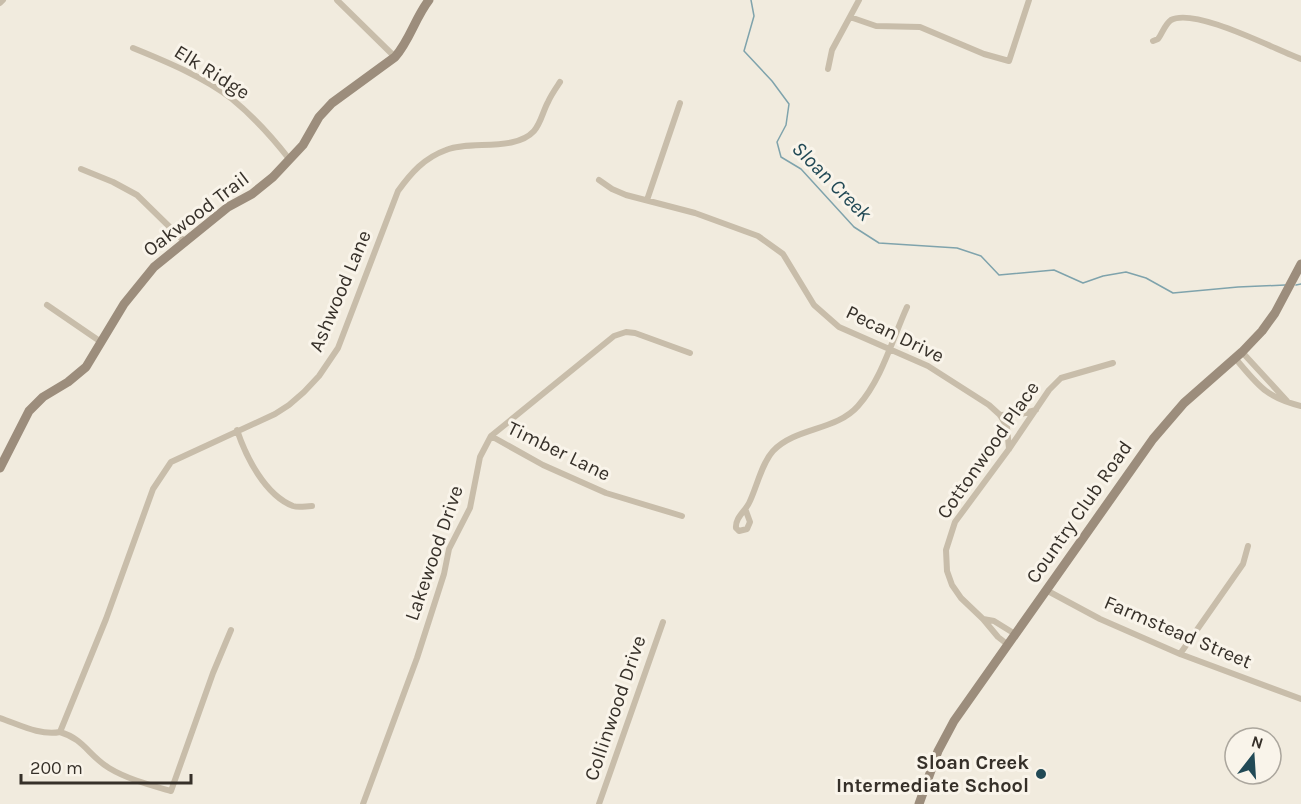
<svg xmlns="http://www.w3.org/2000/svg" width="1301" height="804" viewBox="0 0 1301 804" font-family="Karla,sans-serif">
  <style>
    .lines { fill: none; stroke-linecap: round; stroke-linejoin: round }
    .stream { stroke: #7fa3ac; stroke-width: 1.5 }
    .street { stroke: #c8bdaa; stroke-width: 6 }
    .secondary { stroke: #9c8d7c; stroke-width: 9 }
    .poi-dot { fill: #214955; stroke: #f9f4ea; stroke-width: 2 }
    .labels { text-anchor: middle; dominant-baseline: central; stroke-width: 6; stroke-linejoin: round; paint-order: stroke }
    .street-label { font-size: 20px; fill: #363029; stroke: #f9f4ea }
    .poi-label { font-size: 20px; font-weight: bold; fill: #363029; stroke: #f9f4ea; text-anchor: end }
    .water-label { font-size: 21px; font-style: italic; fill: #214955; stroke: #f9f4ea }
  </style>
  <rect width="100%" height="100%" fill="#f1ebde"/>
  <g class="lines">
    <path class="stream" d="M 751,0 L 754,16 L 744,51 L 772,81 L 789,104 L 786,125 L 777,142 L 781,157 L 801,169 L 854,227 L 879,243 L 957,248 L 981,256 L 999,275 L 1054,270 L 1083,283 L 1103,276 L 1126,272 L 1146,278 L 1173,293 L 1238,287 L 1285,285
      M 1296,285 L 1301,284"/>
    <path class="street" d="M 337,0 L 395,57
      M 0,3 L 3,0
      M 850,17 L 876,26 L 920,27 L 984,54 L 1009,61 L 1029,0
      M 1153,41 L 1158,39 C 1162,34 1165,24 1171,20 C 1195,7 1276,50 1301,59
      M 133,48 C 165,61 206,78 232,99 C 254,117 273,138 290,160
      M 828,69 L 832,50 L 859,0
      M 81,169 L 113,182 L 137,195 L 184,241
      M 599,180 L 612,189 L 626,195 L 695,213 L 758,236 L 783,254 L 814,305 L 839,327 L 928,366 L 989,405 L 1000,415 L 1007,427 L 1009,449
      M 647,200 L 680,103
      M 47,305 L 101,342
      M 1242,352 L 1287,401
      M 1235,358 C 1258,385 1265,397 1301,406
      M 1000,415 L 1021,414 L 1036,410
      M 237,430 C 246,457 265,495 293,506 C 299,508 306,506 312,506
      M 491,436 L 543,465 L 606,493 L 682,516
      M 746,511 L 750,522 L 747,529 L 739,531 L 736,528 C 735,517 746,511 750,501 C 757,486 762,463 773,451 C 796,427 836,431 858,406 C 882,379 892,340 907,307
      M 1046,590 L 1100,619 L 1180,654 L 1301,699
      M 983,619 L 961,598 L 952,585 L 947,571 L 946,550 L 955,522 L 1009,449 L 1049,390 L 1061,378 L 1113,363
      M 1007,644 L 998,637 L 983,619 L 994,621 L 1015,634
      M 1180,654 L 1243,564 L 1248,546
      M 0,718 C 18,724 40,736 60,732 L 106,619 L 153,489 L 171,462 L 275,414 L 289,405 L 304,392 L 319,376 L 338,348 L 398,191 C 411,173 424,158 446,150 C 470,140 515,152 534,131 C 541,123 543,111 548,102 C 551,95 556,88 560,82
      M 60,732 C 84,739 89,756 109,768 C 127,779 150,785 171,791 L 213,673 L 231,630
      M 363,804 L 417,658 L 444,574 L 449,549 L 470,508 L 480,457 L 491,436 L 614,336 L 626,332 L 635,333 L 690,353
      M 599,804 L 663,622"/>
    <path class="secondary" d="M 0,468 L 29,411 L 43,397 L 68,382 L 86,367 L 124,304 L 154,267 L 228,207 L 252,194 L 273,177 L 303,145 L 319,117 L 332,103 L 395,57 C 410,40 415,18 429,0
      M 919,804 L 938,751 L 954,721 L 1153,439 L 1184,403 L 1242,352 L 1262,331 L 1275,313 L 1301,264"/>
  </g>
  <circle class="poi-dot" cx="1041" cy="774" r="6"/>
  <g class="labels">
    <g class="street-label">
      <text transform="translate(212 72) rotate(32)">Elk Ridge</text>
      <text transform="translate(196 214) rotate(-37)">Oakwood Trail</text>
      <text transform="translate(340 291) rotate(-67)">Ashwood Lane</text>
      <text transform="translate(895 334) rotate(26)">Pecan Drive</text>
      <text transform="translate(988 450) rotate(-55)">Cottonwood Place</text>
      <text transform="translate(559 451) rotate(26)">Timber Lane</text>
      <text transform="translate(1079 512) rotate(-55)">Country Club Road</text>
      <text transform="translate(434 553) rotate(-71)">Lakewood Drive</text>
      <text transform="translate(1178 632) rotate(23)">Farmstead Street</text>
      <text transform="translate(615 708) rotate(-71)">Collinwood Drive</text>
    </g>
    <g class="poi-label">
      <text x="1029" y="762">Sloan Creek<tspan x="1029" dy="23">Intermediate School</tspan></text>
    </g>
    <g class="water-label">
      <text transform="translate(832 181) rotate(45)">Sloan Creek</text>
    </g>
  </g>
  <g transform="translate(1253 756) rotate(17)"><circle r="28" fill="#f9f4ea" stroke="#aba69d" stroke-width="1.5"/>
  <path d="M0-4.5L10 22L0 15L-10 22Z" fill="#214955"/>
  <text y="-9" font-size="16" font-weight="bold" text-anchor="middle" fill="#363029">N</text>
  </g>
  <path d="M21 774v9h170v-9" fill="none" stroke="#363029" stroke-width="3"/>
  <text x="30" y="774" font-size="18" fill="#363029" stroke="#f9f4ea" stroke-width="4.5" paint-order="stroke">200 m</text>
</svg>
